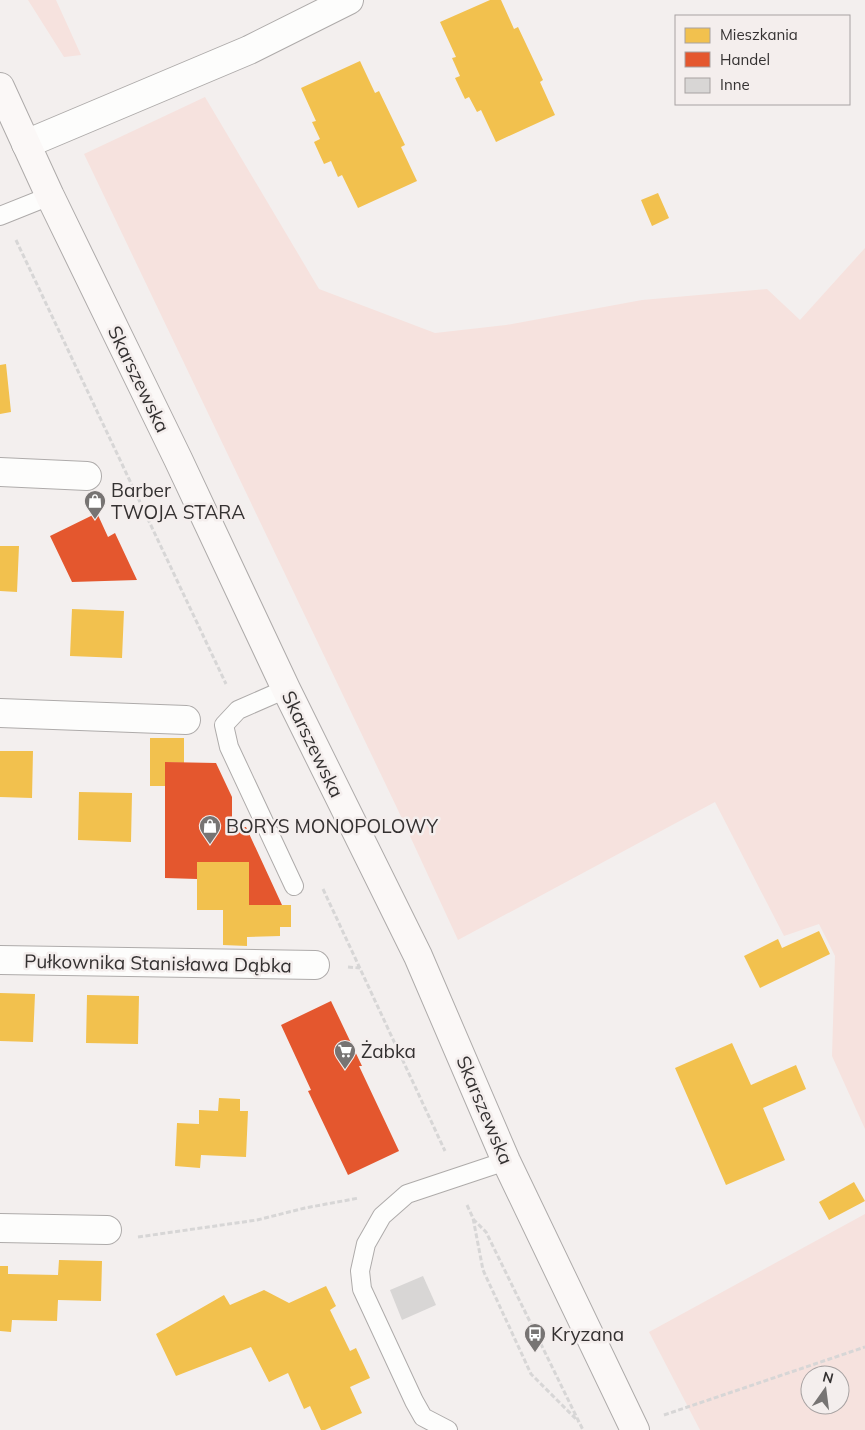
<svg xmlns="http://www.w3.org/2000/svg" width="865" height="1430" viewBox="0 0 865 1430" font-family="Mulish,sans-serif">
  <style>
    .green { fill: #f6e2de; fill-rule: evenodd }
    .homes { fill: #f2c14e }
    .shops { fill: #e4572e }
    .building { fill: #d8d6d5 }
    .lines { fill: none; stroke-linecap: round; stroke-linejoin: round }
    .lane-casing { stroke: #aeabaa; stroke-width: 20 }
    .street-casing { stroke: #aeabaa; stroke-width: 30 }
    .secondary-casing { stroke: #aeabaa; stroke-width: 30 }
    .path { stroke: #d7d6d6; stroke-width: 3; stroke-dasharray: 5 2.5; stroke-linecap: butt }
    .lane { stroke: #fdfdfc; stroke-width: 18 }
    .street { stroke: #fdfdfc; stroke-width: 28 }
    .secondary { stroke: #fbf8f7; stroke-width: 28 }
    .labels { text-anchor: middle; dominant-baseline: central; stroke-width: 5; stroke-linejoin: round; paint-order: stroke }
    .street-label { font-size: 19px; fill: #343131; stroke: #f4eeed }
    .poi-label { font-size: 19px; fill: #343131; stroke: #f4eeed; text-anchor: start }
  </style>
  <rect width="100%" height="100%" fill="#f3efee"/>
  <path class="green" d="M 28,0 L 56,0 L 81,55 L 64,57 Z
    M 205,97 L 319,289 L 435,333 L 506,325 L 642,300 L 767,289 L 800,320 L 865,248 L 865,1129 L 832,1056 L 835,956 L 819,924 L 784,936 L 715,802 L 458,940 L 397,808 L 84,154 Z
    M 865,1214 L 865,1430 L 700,1430 L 649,1332 ZM 810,1375 L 840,1375 L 840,1405 L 810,1405 Z"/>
  <path class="homes" d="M 490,0 L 501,0 L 514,29 L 518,27 L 543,80 L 540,82 L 555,115 L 496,142 L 481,110 L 477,112 L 469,97 L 465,99 L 455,78 L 460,76 L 452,58 L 456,57 L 440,22 Z
    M 360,61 L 375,93 L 379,91 L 405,145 L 401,147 L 417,181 L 358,208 L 342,175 L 338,177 L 331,161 L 324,164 L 314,142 L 320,139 L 312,122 L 316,121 L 301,88 Z
    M 658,193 L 669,218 L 652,226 L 641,200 Z
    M 6,364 L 11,412 L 0,414 L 0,365 Z
    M 0,546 L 19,546 L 17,592 L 0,591 Z
    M 72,609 L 124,611 L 122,658 L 70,656 Z
    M 150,738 L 184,738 L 184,763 L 165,762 L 165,786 L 150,786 Z
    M 0,751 L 33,751 L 32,798 L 0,797 Z
    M 79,792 L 132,793 L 131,842 L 78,840 Z
    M 197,862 L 249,862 L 249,905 L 291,905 L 291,927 L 280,927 L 280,936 L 247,937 L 247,946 L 223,945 L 223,910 L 197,910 Z
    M 819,931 L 830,954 L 760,988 L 744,956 L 778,939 L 782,948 Z
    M 0,993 L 35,994 L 33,1042 L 0,1041 Z
    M 87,995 L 139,996 L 138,1044 L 86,1043 Z
    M 732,1043 L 751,1085 L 796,1065 L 806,1089 L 763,1108 L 785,1160 L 726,1185 L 675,1068 Z
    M 219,1098 L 240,1099 L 240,1111 L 248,1111 L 246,1157 L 201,1155 L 200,1168 L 175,1166 L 177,1123 L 199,1124 L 199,1110 L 218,1111 Z
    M 854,1182 L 865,1201 L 829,1220 L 819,1202 Z
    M 59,1260 L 102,1261 L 101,1301 L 58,1300 L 57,1321 L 12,1320 L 11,1332 L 0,1331 L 0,1266 L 8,1266 L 8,1274 L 58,1275 Z
    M 326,1286 L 336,1306 L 330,1310 L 350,1351 L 356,1348 L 370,1378 L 350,1387 L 362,1413 L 325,1430 L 321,1430 L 310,1406 L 304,1409 L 288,1373 L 269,1382 L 251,1347 L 176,1376 L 156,1334 L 224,1295 L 230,1305 L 264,1290 L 289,1303 Z"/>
  <path class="shops" d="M 97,513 L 108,537 L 115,533 L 137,580 L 72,582 L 50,536 Z
    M 165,762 L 216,763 L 232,797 L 232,827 L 246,827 L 282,905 L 249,905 L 249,862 L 197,862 L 197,879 L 165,878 Z
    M 331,1001 L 362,1066 L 359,1066 L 399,1151 L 348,1175 L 308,1091 L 311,1090 L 281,1025 Z"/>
  <path class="building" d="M 423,1276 L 436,1305 L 402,1320 L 390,1290 Z"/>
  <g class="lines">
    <g class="lane-casing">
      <path id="lane" d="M 0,216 L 50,196
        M 286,689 L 238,710 L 224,725 L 229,747 L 294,886
        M 448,1430 L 423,1417 L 414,1401 L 362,1289 L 360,1271 L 366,1244 L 382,1216 L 407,1194 L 506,1161"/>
    </g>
    <g class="street-casing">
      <path id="street" d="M 26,144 L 249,50 L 349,0
        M 0,472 L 87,476
        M 0,713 L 186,720
        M 0,960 L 315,965
        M 0,1228 L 107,1230"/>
    </g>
    <g class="secondary-casing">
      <path id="secondary" d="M 0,87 L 50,196 L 178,459 L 286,689 L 418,956 L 506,1161 L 635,1430"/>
    </g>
    <path class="path" d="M 16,240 L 226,684
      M 323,889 L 445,1151
      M 348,967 L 360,968
      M 467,1205 L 473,1218 L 483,1270 L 531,1374 L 579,1422
      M 473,1219 L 486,1232 L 583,1430
      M 138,1237 L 257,1220 L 305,1208 L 359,1198
      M 664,1415 L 865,1347"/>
    <use href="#lane" class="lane"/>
    <use href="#street" class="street"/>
    <use href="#secondary" class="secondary"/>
  </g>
  <defs>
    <g id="shop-pin" transform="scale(1.125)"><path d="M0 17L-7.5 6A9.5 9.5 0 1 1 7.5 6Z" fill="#777473" stroke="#f4eeed"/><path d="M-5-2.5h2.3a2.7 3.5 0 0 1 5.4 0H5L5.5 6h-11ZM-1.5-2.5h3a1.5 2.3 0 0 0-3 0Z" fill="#fff"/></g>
    <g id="supermarket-pin" transform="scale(1.125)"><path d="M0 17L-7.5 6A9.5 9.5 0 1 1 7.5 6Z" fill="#777473" stroke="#f4eeed"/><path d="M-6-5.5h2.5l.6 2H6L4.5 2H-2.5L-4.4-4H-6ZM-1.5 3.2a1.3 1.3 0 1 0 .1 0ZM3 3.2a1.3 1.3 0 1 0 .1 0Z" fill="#fff"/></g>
    <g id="bus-pin" transform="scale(1.125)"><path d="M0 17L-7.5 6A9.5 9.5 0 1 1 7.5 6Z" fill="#777473" stroke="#f4eeed"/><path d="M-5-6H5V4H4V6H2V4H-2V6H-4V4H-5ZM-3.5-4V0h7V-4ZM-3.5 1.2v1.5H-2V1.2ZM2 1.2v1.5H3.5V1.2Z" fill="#fff"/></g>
  </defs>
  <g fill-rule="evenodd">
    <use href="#shop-pin" x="95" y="501"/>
    <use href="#shop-pin" x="210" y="826"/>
    <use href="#supermarket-pin" x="345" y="1051"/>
    <use href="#bus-pin" x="535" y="1334"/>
  </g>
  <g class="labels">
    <g class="street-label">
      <text transform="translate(139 379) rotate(64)">Skarszewska</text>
      <text transform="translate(313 744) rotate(64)">Skarszewska</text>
      <text transform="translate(158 963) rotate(1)">Pułkownika Stanisława Dąbka</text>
      <text transform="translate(485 1110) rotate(67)">Skarszewska</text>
    </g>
    <g class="poi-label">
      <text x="111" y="490">Barber<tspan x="111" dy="22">TWOJA STARA</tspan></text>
      <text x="226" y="826">BORYS MONOPOLOWY</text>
      <text x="361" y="1051">Żabka</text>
      <text x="551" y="1334">Kryzana</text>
    </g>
  </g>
  <rect x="675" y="15" width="175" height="90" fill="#f4eeed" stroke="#a7a2a2"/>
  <rect x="685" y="28" width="25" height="15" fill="#f2c14e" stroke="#a7a2a2"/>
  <text x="720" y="40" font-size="15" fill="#343131">Mieszkania</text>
  <rect x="685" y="52" width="25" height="15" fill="#e4572e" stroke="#a7a2a2"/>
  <text x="720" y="65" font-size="15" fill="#343131">Handel</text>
  <rect x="685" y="78" width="25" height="15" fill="#d8d6d5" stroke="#a7a2a2"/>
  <text x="720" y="90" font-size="15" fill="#343131">Inne</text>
  <g transform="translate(825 1390) rotate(14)"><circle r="24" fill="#f4eeed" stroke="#a7a2a2"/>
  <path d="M0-4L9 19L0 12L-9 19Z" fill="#777473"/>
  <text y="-8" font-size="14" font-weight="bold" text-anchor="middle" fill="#343131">N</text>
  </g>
</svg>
